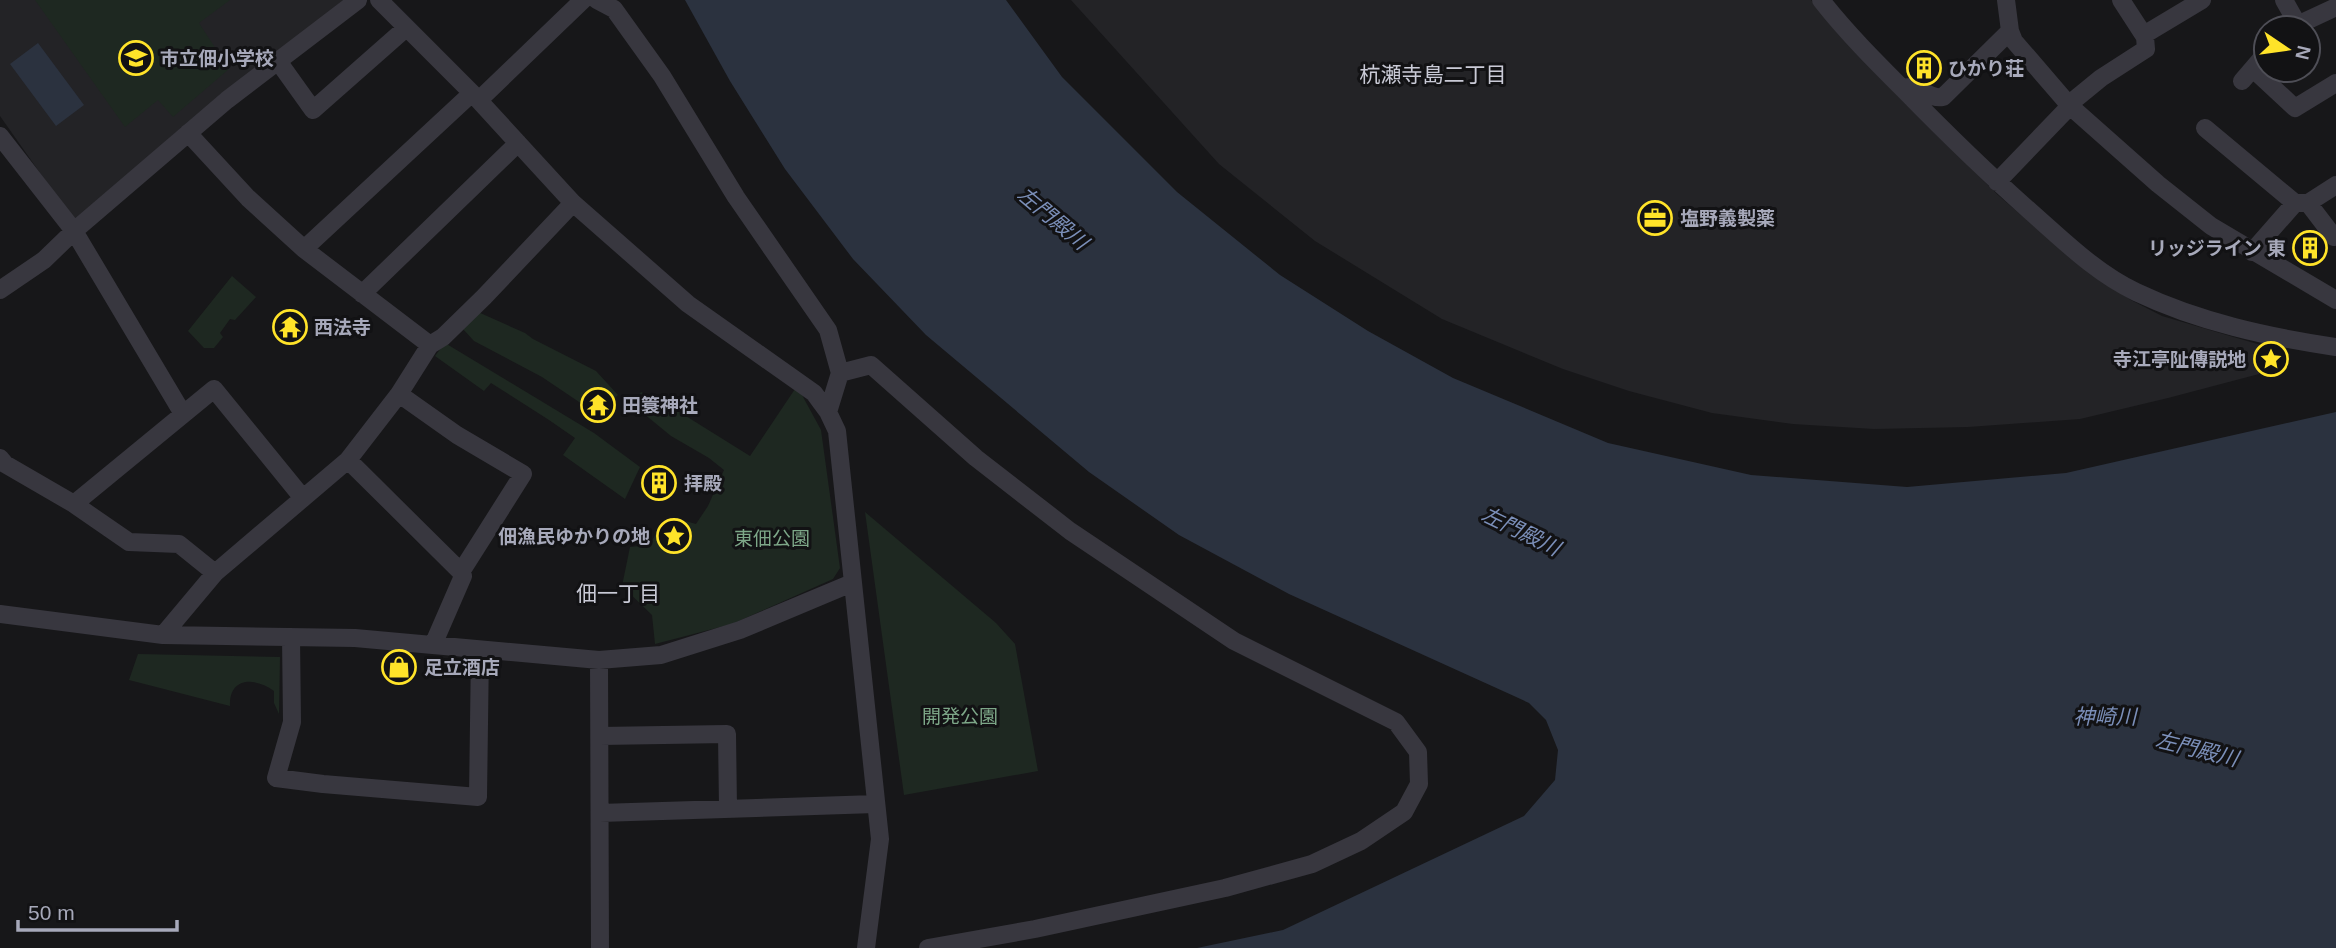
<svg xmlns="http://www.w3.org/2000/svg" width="2336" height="948" viewBox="0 0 2336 948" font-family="Arial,'Noto Sans JP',sans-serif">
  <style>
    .built { fill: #232326 }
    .green { fill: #1e2821 }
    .water { fill: #2b323f }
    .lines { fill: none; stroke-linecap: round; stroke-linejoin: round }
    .minor { stroke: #38373f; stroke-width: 18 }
    .labels { text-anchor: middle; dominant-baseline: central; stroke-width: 6; stroke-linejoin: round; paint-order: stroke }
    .poi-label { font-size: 19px; font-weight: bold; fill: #a7a9ba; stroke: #121214; text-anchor: start }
    .park-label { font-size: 19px; fill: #7da788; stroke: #121214 }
    .neighbourhood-label { font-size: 21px; fill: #c9cad6; stroke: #121214 }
    .water-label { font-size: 21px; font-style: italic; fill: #7b8fb9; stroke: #121214 }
  </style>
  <rect width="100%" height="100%" fill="#171719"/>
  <path class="built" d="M 0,0 L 348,0 L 174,134 L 83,221 L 71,217 L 0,116 Z
    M 1071,0 L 1811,0 L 1907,105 L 1998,195 L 2074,261 L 2131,300 L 2162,316 L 2271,348 L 2272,350 L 2260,368 L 2259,374 L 2168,398 L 2080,419 L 1968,427 L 1874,429 L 1793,424 L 1712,413 L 1629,391 L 1563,369 L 1442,319 L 1315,241 L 1219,164 Z"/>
  <path class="green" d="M 35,0 L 230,0 L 199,23 L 229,69 L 173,117 L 158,100 L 125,127 Z
    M 232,276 L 256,297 L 235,320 L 230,319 L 220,333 L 223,337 L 214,348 L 204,348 L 188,331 Z
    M 478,312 L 525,333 L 533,339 L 596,371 L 618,395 L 604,408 L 596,399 L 588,408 L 542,377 L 474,341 L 463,329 Z
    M 445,343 L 594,433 L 640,467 L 625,499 L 563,455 L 575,438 L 549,420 L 491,383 L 484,391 L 435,356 Z
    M 795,389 L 802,395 L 821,430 L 840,568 L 833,579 L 732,624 L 655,644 L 652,615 L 622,586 L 630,547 L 649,545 L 665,520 L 679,528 L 685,521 L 696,524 L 708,506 L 724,470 L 709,458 L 671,436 L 632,404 L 641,392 L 673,408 L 750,456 Z
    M 865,512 L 996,623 L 1015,644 L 1038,771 L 904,795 Z
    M 138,654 L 280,657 L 279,714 L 274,703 L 274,691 C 255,677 229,677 230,706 L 129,680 Z"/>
  <path class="water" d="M 685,0 L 1006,0 L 1062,77 L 1177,192 L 1280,275 L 1368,331 L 1453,378 L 1608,443 L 1751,475 L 1907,487 L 2066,473 L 2336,412 L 2336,948 L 1197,948 L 1283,930 L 1524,816 L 1555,780 L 1558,750 L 1546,720 L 1529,703 L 1514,696 L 1289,594 L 1179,535 L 1089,472 L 926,335 L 853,259 L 785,169 L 730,81 Z
    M 38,43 L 84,105 L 56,126 L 10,64 Z"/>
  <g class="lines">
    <path class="minor" d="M 379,0 L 472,93 L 573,203 L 688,304 L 814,393 L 828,412 L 837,431 L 880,839 L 866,948
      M 597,0 L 614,9 L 662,76 L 736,197 L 828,330 L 840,373 L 871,365 L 976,458 L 1070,531 L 1234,641 L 1396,722 L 1418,752 L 1419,784 L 1404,812 L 1361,841 L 1312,864 L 1225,888 L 1035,929 L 928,948
      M 1821,0 C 1846,32 1875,61 1904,90 C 1945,132 1987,173 2031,212 C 2064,241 2096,273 2136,292 C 2199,322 2268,337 2336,347
      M 2006,0 L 2010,31 L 2014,41 L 2070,106 L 2158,184 L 2211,226 L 2336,300
      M 2121,0 L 2145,37
      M 2284,0 L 2298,25
      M 2291,28 L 2336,7
      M 278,61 L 313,110 L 406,28
      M 2253,69 L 2295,108 L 2336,83
      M 2242,81 L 2266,53
      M 1902,88 C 1920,84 1928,100 1943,97 L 2010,31
      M 479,100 L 583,0
      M 2068,105 L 2101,78 L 2146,49 L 2145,37 L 2147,33 L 2202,0
      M 2205,128 L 2295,203
      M 188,133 L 248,198 L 304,249 L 430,345
      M 0,136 L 74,231 L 183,414
      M 1997,182 L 2070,106
      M 2308,203 L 2334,237
      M 304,249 L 472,93
      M 2252,252 L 2295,203 L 2308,203 L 2336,185
      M 0,290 L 44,260 L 74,231 L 227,100 L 358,0
      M 362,294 L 518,143
      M 399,394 L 457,435 L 523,474 L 461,572 L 463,576 L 433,645
      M 828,412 L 840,373
      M 0,458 L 5,464 L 74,504 L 129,542 L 179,544 L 215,573
      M 348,460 L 461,572
      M 74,504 L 214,389 L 302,497
      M 0,614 L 163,635 L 355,638 L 599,660 L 661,655 L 740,630 L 852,583
      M 163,635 L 215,573 L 348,460 L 399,394 L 430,345 L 443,337 L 484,297 L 573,203
      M 291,637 L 292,722 L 276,778 L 323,784 L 478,797 L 480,650
      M 599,660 L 600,948
      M 600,736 L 727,734 L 728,808
      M 600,813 L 875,804"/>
  </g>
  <defs>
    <g id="school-ring" transform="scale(1.75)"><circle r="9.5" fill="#121214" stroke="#ffe329" stroke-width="1.5"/><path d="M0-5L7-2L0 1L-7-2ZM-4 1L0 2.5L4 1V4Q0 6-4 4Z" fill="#ffe329"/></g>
    <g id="building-ring" transform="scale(1.75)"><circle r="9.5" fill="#121214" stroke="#ffe329" stroke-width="1.5"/><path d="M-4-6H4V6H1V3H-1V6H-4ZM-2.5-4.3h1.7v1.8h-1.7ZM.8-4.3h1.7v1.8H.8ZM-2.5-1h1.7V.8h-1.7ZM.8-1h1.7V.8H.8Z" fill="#ffe329"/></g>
    <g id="office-ring" transform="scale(1.75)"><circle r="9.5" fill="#121214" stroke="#ffe329" stroke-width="1.5"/><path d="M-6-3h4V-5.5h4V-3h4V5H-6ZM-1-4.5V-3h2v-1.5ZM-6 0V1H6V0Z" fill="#ffe329"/></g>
    <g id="temple-ring" transform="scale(1.75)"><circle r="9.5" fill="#121214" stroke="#ffe329" stroke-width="1.5"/><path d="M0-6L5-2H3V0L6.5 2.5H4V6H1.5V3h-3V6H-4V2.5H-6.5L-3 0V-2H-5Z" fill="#ffe329"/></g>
    <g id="sight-ring" transform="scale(1.75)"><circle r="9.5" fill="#121214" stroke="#ffe329" stroke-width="1.5"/><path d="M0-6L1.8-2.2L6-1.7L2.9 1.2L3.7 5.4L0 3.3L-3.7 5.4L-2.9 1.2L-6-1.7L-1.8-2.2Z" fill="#ffe329"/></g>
    <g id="shop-ring" transform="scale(1.75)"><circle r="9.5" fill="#121214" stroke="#ffe329" stroke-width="1.5"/><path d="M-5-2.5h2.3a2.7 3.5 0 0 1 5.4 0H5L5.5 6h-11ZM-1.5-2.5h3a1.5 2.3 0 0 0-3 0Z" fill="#ffe329"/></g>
  </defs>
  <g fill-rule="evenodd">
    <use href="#school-ring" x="136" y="58"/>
    <use href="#building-ring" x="1924" y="68"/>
    <use href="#office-ring" x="1655" y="218"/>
    <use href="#building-ring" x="2310" y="248"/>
    <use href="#temple-ring" x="290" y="327"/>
    <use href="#sight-ring" x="2271" y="359"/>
    <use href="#temple-ring" x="598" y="405"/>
    <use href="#building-ring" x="659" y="483"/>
    <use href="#sight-ring" x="674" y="536"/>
    <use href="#shop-ring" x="399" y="667"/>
  </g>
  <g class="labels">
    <g class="poi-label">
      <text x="160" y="58">市立佃小学校</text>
      <text x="1948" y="68">ひかり荘</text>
      <text x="1680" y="218">塩野義製薬</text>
      <text x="2286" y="248" text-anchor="end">リッジライン 東</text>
      <text x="314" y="327">西法寺</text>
      <text x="2246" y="359" text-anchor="end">寺江亭阯傳説地</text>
      <text x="622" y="405">田簑神社</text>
      <text x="684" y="483">拝殿</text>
      <text x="650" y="536" text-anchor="end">佃漁民ゆかりの地</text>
      <text x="424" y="667">足立酒店</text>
    </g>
    <g class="park-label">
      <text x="772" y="538">東佃公園</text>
      <text x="960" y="716">開発公園</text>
    </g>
    <g class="neighbourhood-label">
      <text x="1433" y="74">杭瀬寺島二丁目</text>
      <text x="618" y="593">佃一丁目</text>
    </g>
    <g class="water-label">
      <text transform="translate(1053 218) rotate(40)">左門殿川</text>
      <text transform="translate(1521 531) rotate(26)">左門殿川</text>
      <text x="2105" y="716">神崎川</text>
      <text transform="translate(2197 749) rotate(14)">左門殿川</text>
    </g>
  </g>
  <g transform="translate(2287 49) rotate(103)"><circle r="33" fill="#121214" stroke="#4e4e56" stroke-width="2"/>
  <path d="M0-5L12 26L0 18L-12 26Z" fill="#ffe329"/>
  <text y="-10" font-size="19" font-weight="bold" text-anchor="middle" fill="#a7a9ba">N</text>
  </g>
  <path d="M18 920v10h159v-10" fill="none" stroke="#a7a9ba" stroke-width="3.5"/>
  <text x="28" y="920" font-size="21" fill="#a7a9ba" stroke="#121214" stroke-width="5" paint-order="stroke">50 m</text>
</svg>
